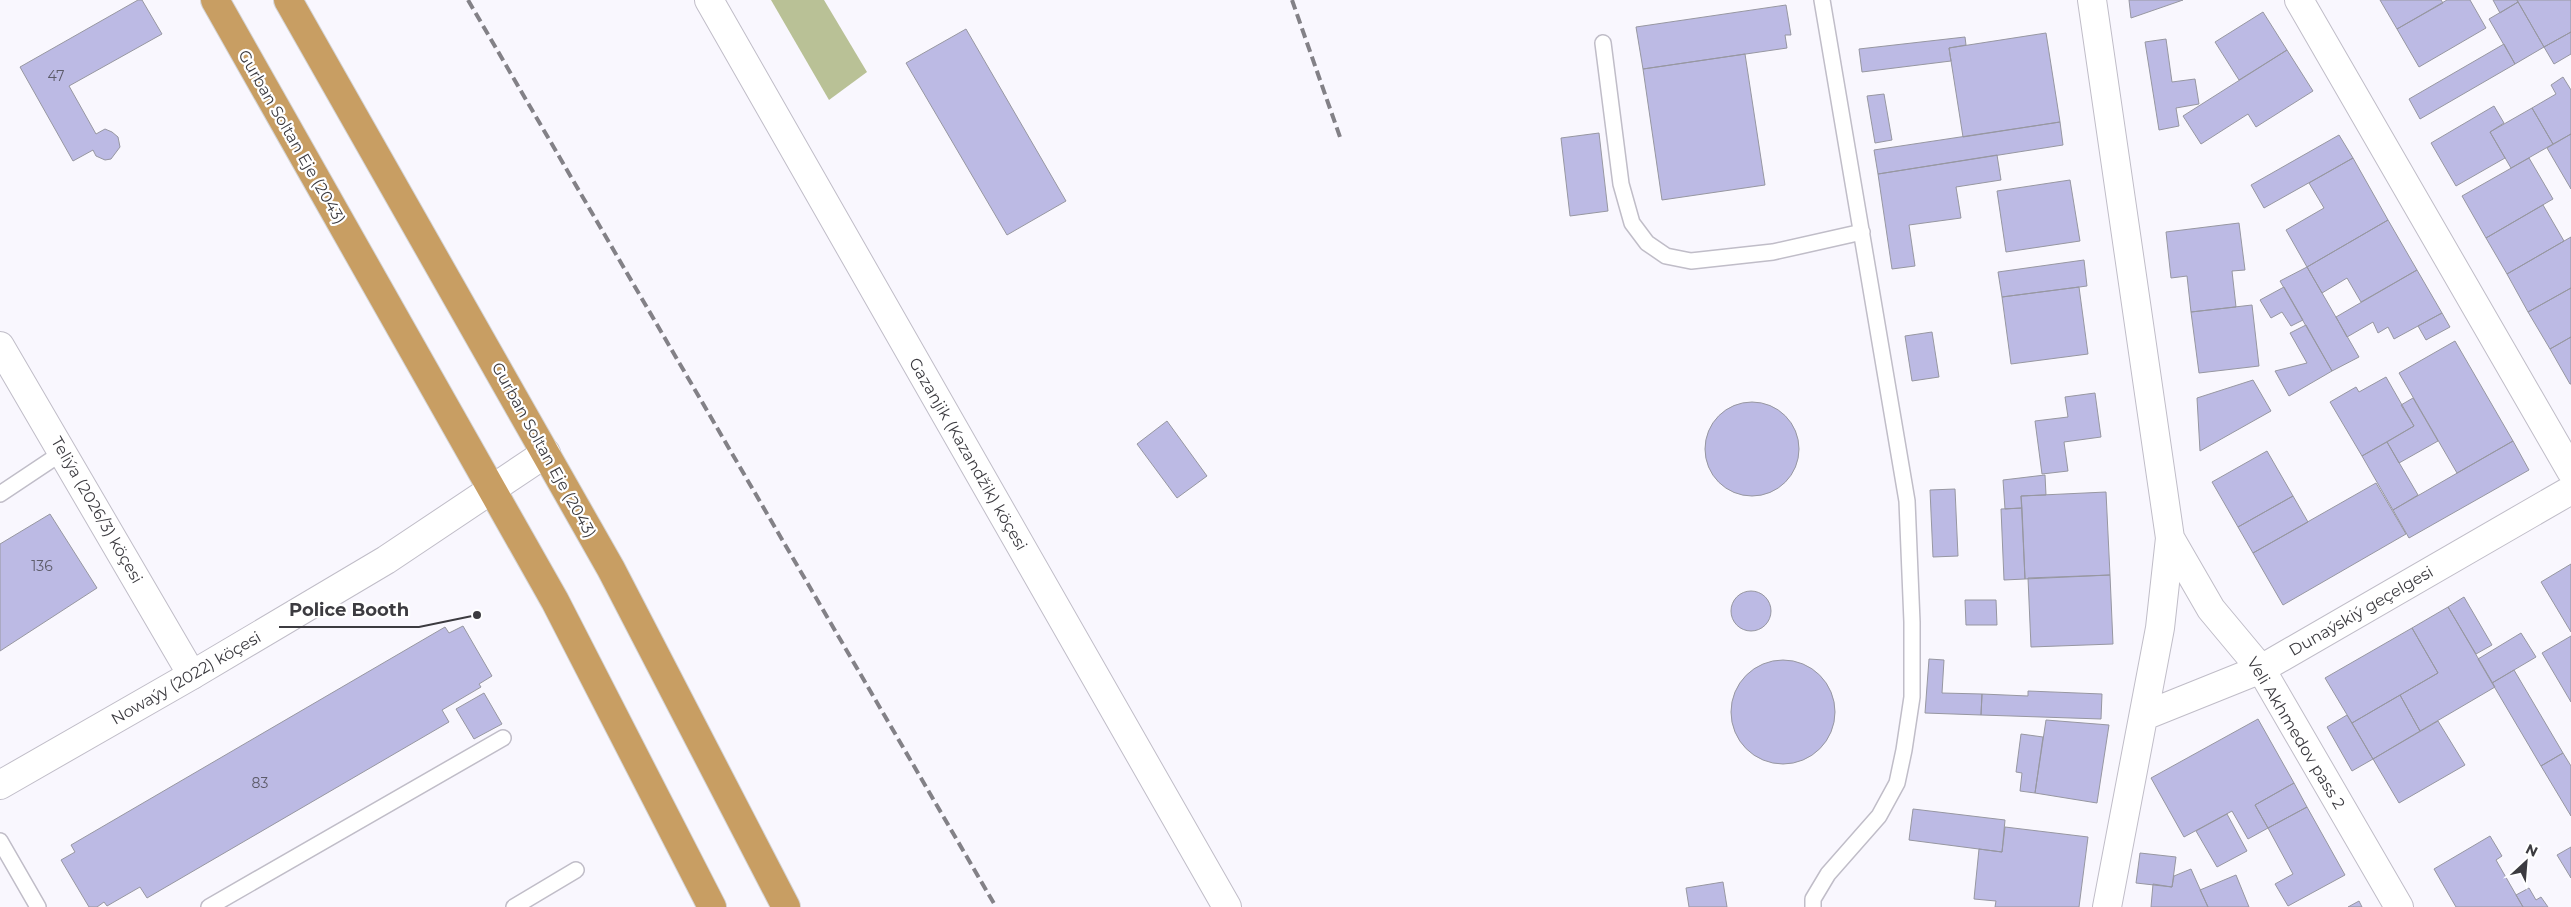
<svg xmlns="http://www.w3.org/2000/svg" width="2571" height="907" viewBox="0 0 2571 907" font-family="Montserrat,sans-serif">
  <style>
    .forest { fill: #b9c196 }
    .building { fill: #bcbae4; stroke: #9797a1 }
    .lines { fill: none; stroke-linecap: round; stroke-linejoin: round }
    .lane-casing { stroke: #c0bdc8; stroke-width: 18 }
    .street-casing { stroke: #c0bdc8; stroke-width: 30 }
    .secondary-casing { stroke: #c0bdc8; stroke-width: 30 }
    .highway-casing { stroke: #d4d4d5; stroke-width: 30 }
    .lane { stroke: #fff; stroke-width: 15 }
    .street { stroke: #fff; stroke-width: 28 }
    .secondary { stroke: #fff; stroke-width: 28 }
    .highway { stroke: #c89e63; stroke-width: 28 }
    .rail { stroke: #838187; stroke-width: 4; stroke-dasharray: 10 5; stroke-linecap: butt }
    .labels { text-anchor: middle; dominant-baseline: central; stroke-width: 4.5; stroke-linejoin: round; paint-order: stroke }
    .number-label { font-size: 14px; fill: #5c5b69 }
    .street-label { font-size: 16px; fill: #3c3b40; stroke: #fff }
    .leader { fill: none; stroke: #3c3b40; stroke-width: 2 }
    .callout-dot { fill: #3c3b40; stroke: #fff; stroke-width: 2 }
    .callout-label { font-size: 18px; text-anchor: middle; font-weight: bold; fill: #3c3b40; stroke: #fff; stroke-width: 4.5; stroke-linejoin: round; paint-order: stroke }
  </style>
  <rect width="100%" height="100%" fill="#f9f7fe"/>
  <path class="forest" d="M 771,0 L 824,0 L 867,72 L 829,100 Z"/>
  <path class="building" d="M 138,0 L 142,0 L 162,34 L 69,86 L 96,134 L 105,129 L 112,132 L 118,137 L 120,147 L 111,159 L 105,160 L 96,156 L 93,150 L 73,161 L 20,67 Z
    M 2129,0 L 2183,0 L 2131,18 Z
    M 2380,0 L 2441,0 L 2443,3 L 2397,29 Z
    M 2447,0 L 2470,0 L 2486,28 L 2419,67 L 2397,29 Z
    M 2493,0 L 2517,0 L 2518,2 L 2500,13 Z
    M 2517,0 L 2571,0 L 2571,32 L 2544,47 Z
    M 2518,2 L 2544,47 L 2515,64 L 2489,19 Z
    M 1786,5 L 1791,35 L 1785,35 L 1787,48 L 1643,69 L 1636,27 Z
    M 2263,12 L 2287,50 L 2239,80 L 2215,42 Z
    M 966,29 L 1066,201 L 1007,235 L 906,63 Z
    M 2571,32 L 2571,54 L 2554,64 L 2544,47 Z
    M 2046,33 L 2060,122 L 1963,137 L 1949,48 Z
    M 1965,37 L 1966,45 L 1949,48 L 1951,61 L 1862,72 L 1859,49 Z
    M 2166,39 L 2172,82 L 2195,79 L 2199,104 L 2176,108 L 2179,126 L 2159,130 L 2145,42 Z
    M 2504,44 L 2515,64 L 2420,119 L 2409,99 Z
    M 2287,50 L 2313,91 L 2256,127 L 2248,114 L 2201,144 L 2183,116 Z
    M 1745,54 L 1765,185 L 1662,200 L 1643,69 Z
    M 2563,77 L 2571,90 L 2571,134 L 2553,144 L 2532,108 L 2556,94 L 2551,85 Z
    M 1884,94 L 1892,140 L 1875,143 L 1867,96 Z
    M 2494,106 L 2504,123 L 2490,132 L 2505,158 L 2456,186 L 2431,143 Z
    M 2532,108 L 2553,144 L 2511,168 L 2490,132 Z
    M 2060,122 L 2063,145 L 1878,174 L 1874,150 Z
    M 1599,133 L 1608,211 L 1570,216 L 1561,138 Z
    M 2571,134 L 2571,189 L 2547,148 Z
    M 2339,135 L 2353,158 L 2264,208 L 2251,185 Z
    M 1997,155 L 2001,180 L 1956,187 L 1961,218 L 1909,225 L 1915,266 L 1892,269 L 1878,174 Z
    M 2353,158 L 2388,220 L 2307,267 L 2286,230 L 2324,208 L 2309,183 Z
    M 2529,158 L 2553,199 L 2486,238 L 2462,196 Z
    M 2070,180 L 2080,241 L 2006,252 L 1997,191 Z
    M 2543,205 L 2564,241 L 2507,274 L 2486,238 Z
    M 2388,220 L 2417,270 L 2361,302 L 2347,278 L 2322,293 L 2307,267 Z
    M 2239,223 L 2245,270 L 2232,271 L 2236,307 L 2191,312 L 2187,276 L 2171,278 L 2166,232 Z
    M 2571,237 L 2571,288 L 2528,312 L 2507,274 Z
    M 2084,260 L 2087,286 L 2002,297 L 1998,272 Z
    M 2307,267 L 2359,357 L 2332,371 L 2280,281 Z
    M 2417,270 L 2442,313 L 2394,339 L 2388,327 L 2378,333 L 2373,322 L 2347,337 L 2336,317 Z
    M 2079,287 L 2088,354 L 2011,364 L 2002,297 Z
    M 2284,287 L 2303,320 L 2291,326 L 2282,312 L 2271,318 L 2260,300 Z
    M 2571,288 L 2571,337 L 2550,349 L 2528,312 Z
    M 2252,305 L 2259,366 L 2199,373 L 2191,312 Z
    M 2442,313 L 2450,327 L 2426,340 L 2418,326 Z
    M 2306,325 L 2332,371 L 2289,396 L 2275,371 L 2307,363 L 2290,333 Z
    M 1932,332 L 1939,377 L 1912,381 L 1905,336 Z
    M 2571,337 L 2571,384 L 2570,384 L 2550,349 Z
    M 2455,341 L 2513,441 L 2457,473 L 2399,373 Z
    M 2386,377 L 2414,426 L 2362,456 L 2330,402 L 2356,387 L 2359,392 Z
    M 2253,380 L 2271,411 L 2200,451 L 2197,398 Z
    M 2095,393 L 2101,437 L 2064,442 L 2068,471 L 2042,474 L 2035,421 L 2068,417 L 2065,397 Z
    M 2413,398 L 2438,441 L 2399,463 L 2387,442 L 2414,426 L 2401,405 Z
    M1705 449a47 47 0 1 1 94 0a47 47 0 1 1-94 0Z
    M 1167,421 L 1207,476 L 1177,498 L 1137,444 Z
    M 2513,441 L 2529,470 L 2409,538 L 2393,510 Z
    M 2387,442 L 2418,495 L 2393,510 L 2362,456 Z
    M 2267,451 L 2293,496 L 2238,527 L 2212,482 Z
    M 2045,475 L 2046,495 L 2021,496 L 2022,508 L 2005,509 L 2003,480 Z
    M 2376,483 L 2406,534 L 2283,605 L 2253,553 Z
    M 1955,489 L 1958,556 L 1933,557 L 1930,490 Z
    M 2106,492 L 2110,575 L 2025,579 L 2021,496 Z
    M 2293,496 L 2308,522 L 2253,553 L 2238,527 Z
    M 2022,508 L 2025,579 L 2004,580 L 2001,509 Z
    M 50,514 L 97,588 L 0,651 L 0,544 Z
    M 2571,564 L 2571,632 L 2541,582 Z
    M 2110,575 L 2113,644 L 2031,647 L 2028,578 Z
    M1731 611a20 20 0 1 1 40 0a20 20 0 1 1-40 0Z
    M 2464,597 L 2492,645 L 2476,654 L 2448,607 Z
    M 1965,600 L 1996,600 L 1997,625 L 1966,625 Z
    M 2448,607 L 2495,687 L 2420,731 L 2400,695 L 2438,673 L 2412,628 Z
    M 463,626 L 492,676 L 479,684 L 481,687 L 442,710 L 449,722 L 147,898 L 140,887 L 107,906 L 104,902 L 97,907 L 89,907 L 61,860 L 75,852 L 71,845 L 445,627 L 449,633 Z
    M 2412,628 L 2438,673 L 2352,723 L 2325,678 Z
    M 2521,633 L 2536,657 L 2492,683 L 2478,659 Z
    M 2571,636 L 2571,702 L 2542,653 Z
    M 1929,659 L 1944,660 L 1942,693 L 1982,694 L 1981,715 L 1925,713 Z
    M1731 712a52 52 0 1 1 104 0a52 52 0 1 1-104 0Z
    M 2514,670 L 2563,753 L 2541,766 L 2492,683 Z
    M 2028,691 L 2102,694 L 2101,719 L 1981,715 L 1982,694 L 2028,696 Z
    M 484,693 L 502,724 L 474,739 L 456,709 Z
    M 2400,695 L 2420,731 L 2373,759 L 2352,723 Z
    M 2347,715 L 2373,759 L 2352,771 L 2327,727 Z
    M 2258,719 L 2294,783 L 2255,805 L 2268,828 L 2248,839 L 2232,811 L 2184,837 L 2151,778 Z
    M 2046,720 L 2109,725 L 2097,803 L 2035,793 Z
    M 2438,721 L 2465,765 L 2399,803 L 2373,759 Z
    M 2021,734 L 2043,737 L 2035,793 L 2020,791 L 2022,773 L 2016,772 Z
    M 2563,753 L 2571,766 L 2571,816 L 2541,766 Z
    M 2294,783 L 2307,807 L 2268,828 L 2255,805 Z
    M 2307,807 L 2345,875 L 2288,906 L 2275,884 L 2293,874 L 2268,828 Z
    M 1913,809 L 2005,820 L 2002,852 L 1909,840 Z
    M 2227,814 L 2247,851 L 2217,867 L 2196,831 Z
    M 2005,827 L 2088,837 L 2079,907 L 1995,907 L 1996,901 L 1974,899 L 1979,849 L 2002,852 Z
    M 2490,836 L 2502,856 L 2496,860 L 2523,907 L 2456,907 L 2434,869 Z
    M 2571,847 L 2571,878 L 2557,855 Z
    M 2140,853 L 2176,857 L 2172,887 L 2136,883 Z
    M 2191,869 L 2208,907 L 2151,907 L 2153,884 L 2172,887 L 2174,876 Z
    M 2236,875 L 2249,907 L 2208,907 L 2200,890 Z
    M 1723,882 L 1727,907 L 1689,907 L 1686,888 Z
    M 2529,888 L 2536,900 L 2541,897 L 2548,907 L 2523,907 L 2516,895 Z
    M 2359,901 L 2362,907 L 2348,907 Z"/>
  <g class="lines">
    <g class="lane-casing">
      <path id="lane" d="M 1603,43 L 1621,184 L 1632,223 L 1647,243 L 1666,256 L 1691,261 L 1773,252 L 1862,232
        M 0,494 L 63,452
        M 0,841 L 38,907
        M 209,907 L 503,738
        M 514,907 L 576,870
        M 1813,907 L 1813,899 L 1828,874 L 1879,816 L 1897,783 L 1904,750 L 1912,697 L 1912,622 L 1907,501 L 1822,0"/>
    </g>
    <g class="street-casing">
      <path id="street" d="M 709,0 L 1227,907
        M 2092,0 L 2170,538 L 2160,628 L 2107,907
        M 2299,0 L 2571,471
        M 0,346 L 192,675
        M 2170,538 L 2211,609 L 2261,669 L 2399,907
        M 2144,716 L 2261,669 L 2571,490"/>
    </g>
    <g class="secondary-casing">
      <path id="secondary" d="M 0,785 L 192,675 L 386,560 L 546,453"/>
    </g>
    <g class="highway-casing">
      <path id="highway" d="M 215,0 L 555,601 L 712,907
        M 288,0 L 611,569 L 786,907"/>
    </g>
    <use href="#lane" class="lane"/>
    <use href="#street" class="street"/>
    <use href="#secondary" class="secondary"/>
    <use href="#highway" class="highway"/>
    <path class="rail" d="M 468,0 L 996,907
      M 1292,0 L 1340,137"/>
  </g>
  <g class="labels">
    <g class="number-label">
      <text x="56" y="76">47</text>
      <text x="42" y="566">136</text>
      <text x="260" y="783">83</text>
    </g>
    <g class="street-label">
      <text transform="translate(292 137) rotate(60)">Gurban Soltan Eje (2043)</text>
      <text transform="translate(544 450) rotate(61)">Gurban Soltan Eje (2043)</text>
      <text transform="translate(968 454) rotate(60)">Gazanjik (Kazandžik) köçesi</text>
      <text transform="translate(97 510) rotate(60)">Teliýa (2026/3) köçesi</text>
      <text transform="translate(2361 611) rotate(-30)">Dunaýskiý geçelgesi</text>
      <text transform="translate(186 678) rotate(-30)">Nowaýy (2022) köçesi</text>
      <text transform="translate(2296 733) rotate(59)">Veli Akhmedov pass 2</text>
    </g>
  </g>
  <path class="leader" d="M477 615L419 627H279"/>
  <circle class="callout-dot" cx="477" cy="615" r="5"/>
  <g class="callout-label">
    <text x="349" y="616">Police Booth</text>
  </g>
  <g transform="translate(2526 862) rotate(26)" stroke="#ffffff" stroke-width="4" paint-order="stroke">
  <path d="M0-4L9 19L0 12L-9 19Z" fill="#3c3b40"/>
  <text y="-8" font-size="14" font-weight="bold" text-anchor="middle" fill="#3c3b40">N</text>
  </g>
</svg>
